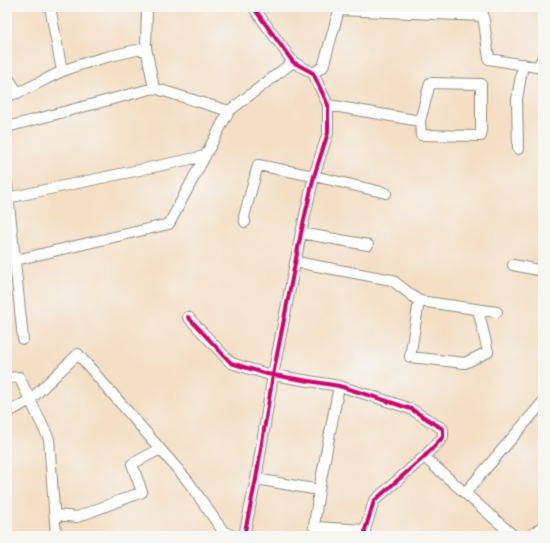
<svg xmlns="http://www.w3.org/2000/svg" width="550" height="543" viewBox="0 0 550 543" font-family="'Old Standard TT',serif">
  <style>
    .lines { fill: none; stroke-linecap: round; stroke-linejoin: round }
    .street-casing { stroke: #8a8e7c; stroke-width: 12 }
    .street { stroke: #fff; stroke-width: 10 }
    .cycleway-casing { stroke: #f6f6f2; stroke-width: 6 }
    .cycleway { stroke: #d6006c; stroke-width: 4 }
  </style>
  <rect width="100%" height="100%" fill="#f6f6f2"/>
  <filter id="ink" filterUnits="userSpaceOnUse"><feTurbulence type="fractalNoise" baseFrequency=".025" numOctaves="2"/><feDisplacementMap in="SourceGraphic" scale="8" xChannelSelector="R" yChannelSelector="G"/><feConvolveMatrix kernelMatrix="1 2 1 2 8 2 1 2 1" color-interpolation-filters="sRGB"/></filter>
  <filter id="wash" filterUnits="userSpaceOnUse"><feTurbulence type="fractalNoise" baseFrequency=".012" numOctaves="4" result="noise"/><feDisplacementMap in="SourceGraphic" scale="16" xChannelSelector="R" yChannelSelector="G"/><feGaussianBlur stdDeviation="0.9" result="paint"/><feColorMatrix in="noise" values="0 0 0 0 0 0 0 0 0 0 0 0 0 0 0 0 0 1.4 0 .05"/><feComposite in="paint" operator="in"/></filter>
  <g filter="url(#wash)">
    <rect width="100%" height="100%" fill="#f4dfc5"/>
  </g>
  <g filter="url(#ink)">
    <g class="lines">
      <g class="street-casing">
        <path id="street" d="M 50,7 L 62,71
          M 147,7 L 146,48 L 154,88
          M 482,7 L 489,59 L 543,68
          M 538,67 L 543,57
          M 313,73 L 323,67 L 339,10 L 483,16
          M 7,76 L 18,93
          M 7,96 C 27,91 44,79 63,71 C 90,60 118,54 146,48
          M 328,105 L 420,121 L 421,135 L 481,136 L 481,84 L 430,83 L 420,121
          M 7,127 L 154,88 L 229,111
          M 518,149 L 517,99 L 523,64
          M 7,184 L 23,339
          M 7,198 L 205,156
          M 245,222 L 244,217 L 258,165 L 314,176 L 386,193
          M 301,233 L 368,245
          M 7,262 L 169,224 L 229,111 L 293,62
          M 296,262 L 392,280 L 419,301 L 497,312
          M 513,265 L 543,271
          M 419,301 L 410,357 L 465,363 L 488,352 L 478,309
          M 188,317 L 231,363 L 267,374 L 339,386 L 378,398 L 411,409 L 443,429 L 443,437 L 424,457 L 374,501 L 365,530 L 365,536
          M 7,378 L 19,377 L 49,439 L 56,536
          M 339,386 L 319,490 L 314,527 L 365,530
          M 7,413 L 30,400 L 78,354 L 187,480 L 223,531 L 233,536
          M 424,457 L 514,536
          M 256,479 L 319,490
          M 465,493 L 543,402
          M 56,515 L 77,517 L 142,492 L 132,464 L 160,449
          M 244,536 L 256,479 L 273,375 L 301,233 L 314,176 L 328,133 L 328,105 L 313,73 L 293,62 L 253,7
          M 530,536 L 543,526"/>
      </g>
      <use href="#street" class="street"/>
      <g class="cycleway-casing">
        <path id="cycleway" d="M 188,317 L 231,363 L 267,374 L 339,386 L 378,398 L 411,409 L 443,429 L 443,437 L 424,457 L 374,501 L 365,530 L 365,536
          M 244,536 L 256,479 L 273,375 L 301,233 L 314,176 L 328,133 L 328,105 L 313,73 L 293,62 L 253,7"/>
      </g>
      <use href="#cycleway" class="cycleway"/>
    </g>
  </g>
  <rect width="550" height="543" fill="none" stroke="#f6f6f2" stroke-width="24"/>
</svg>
